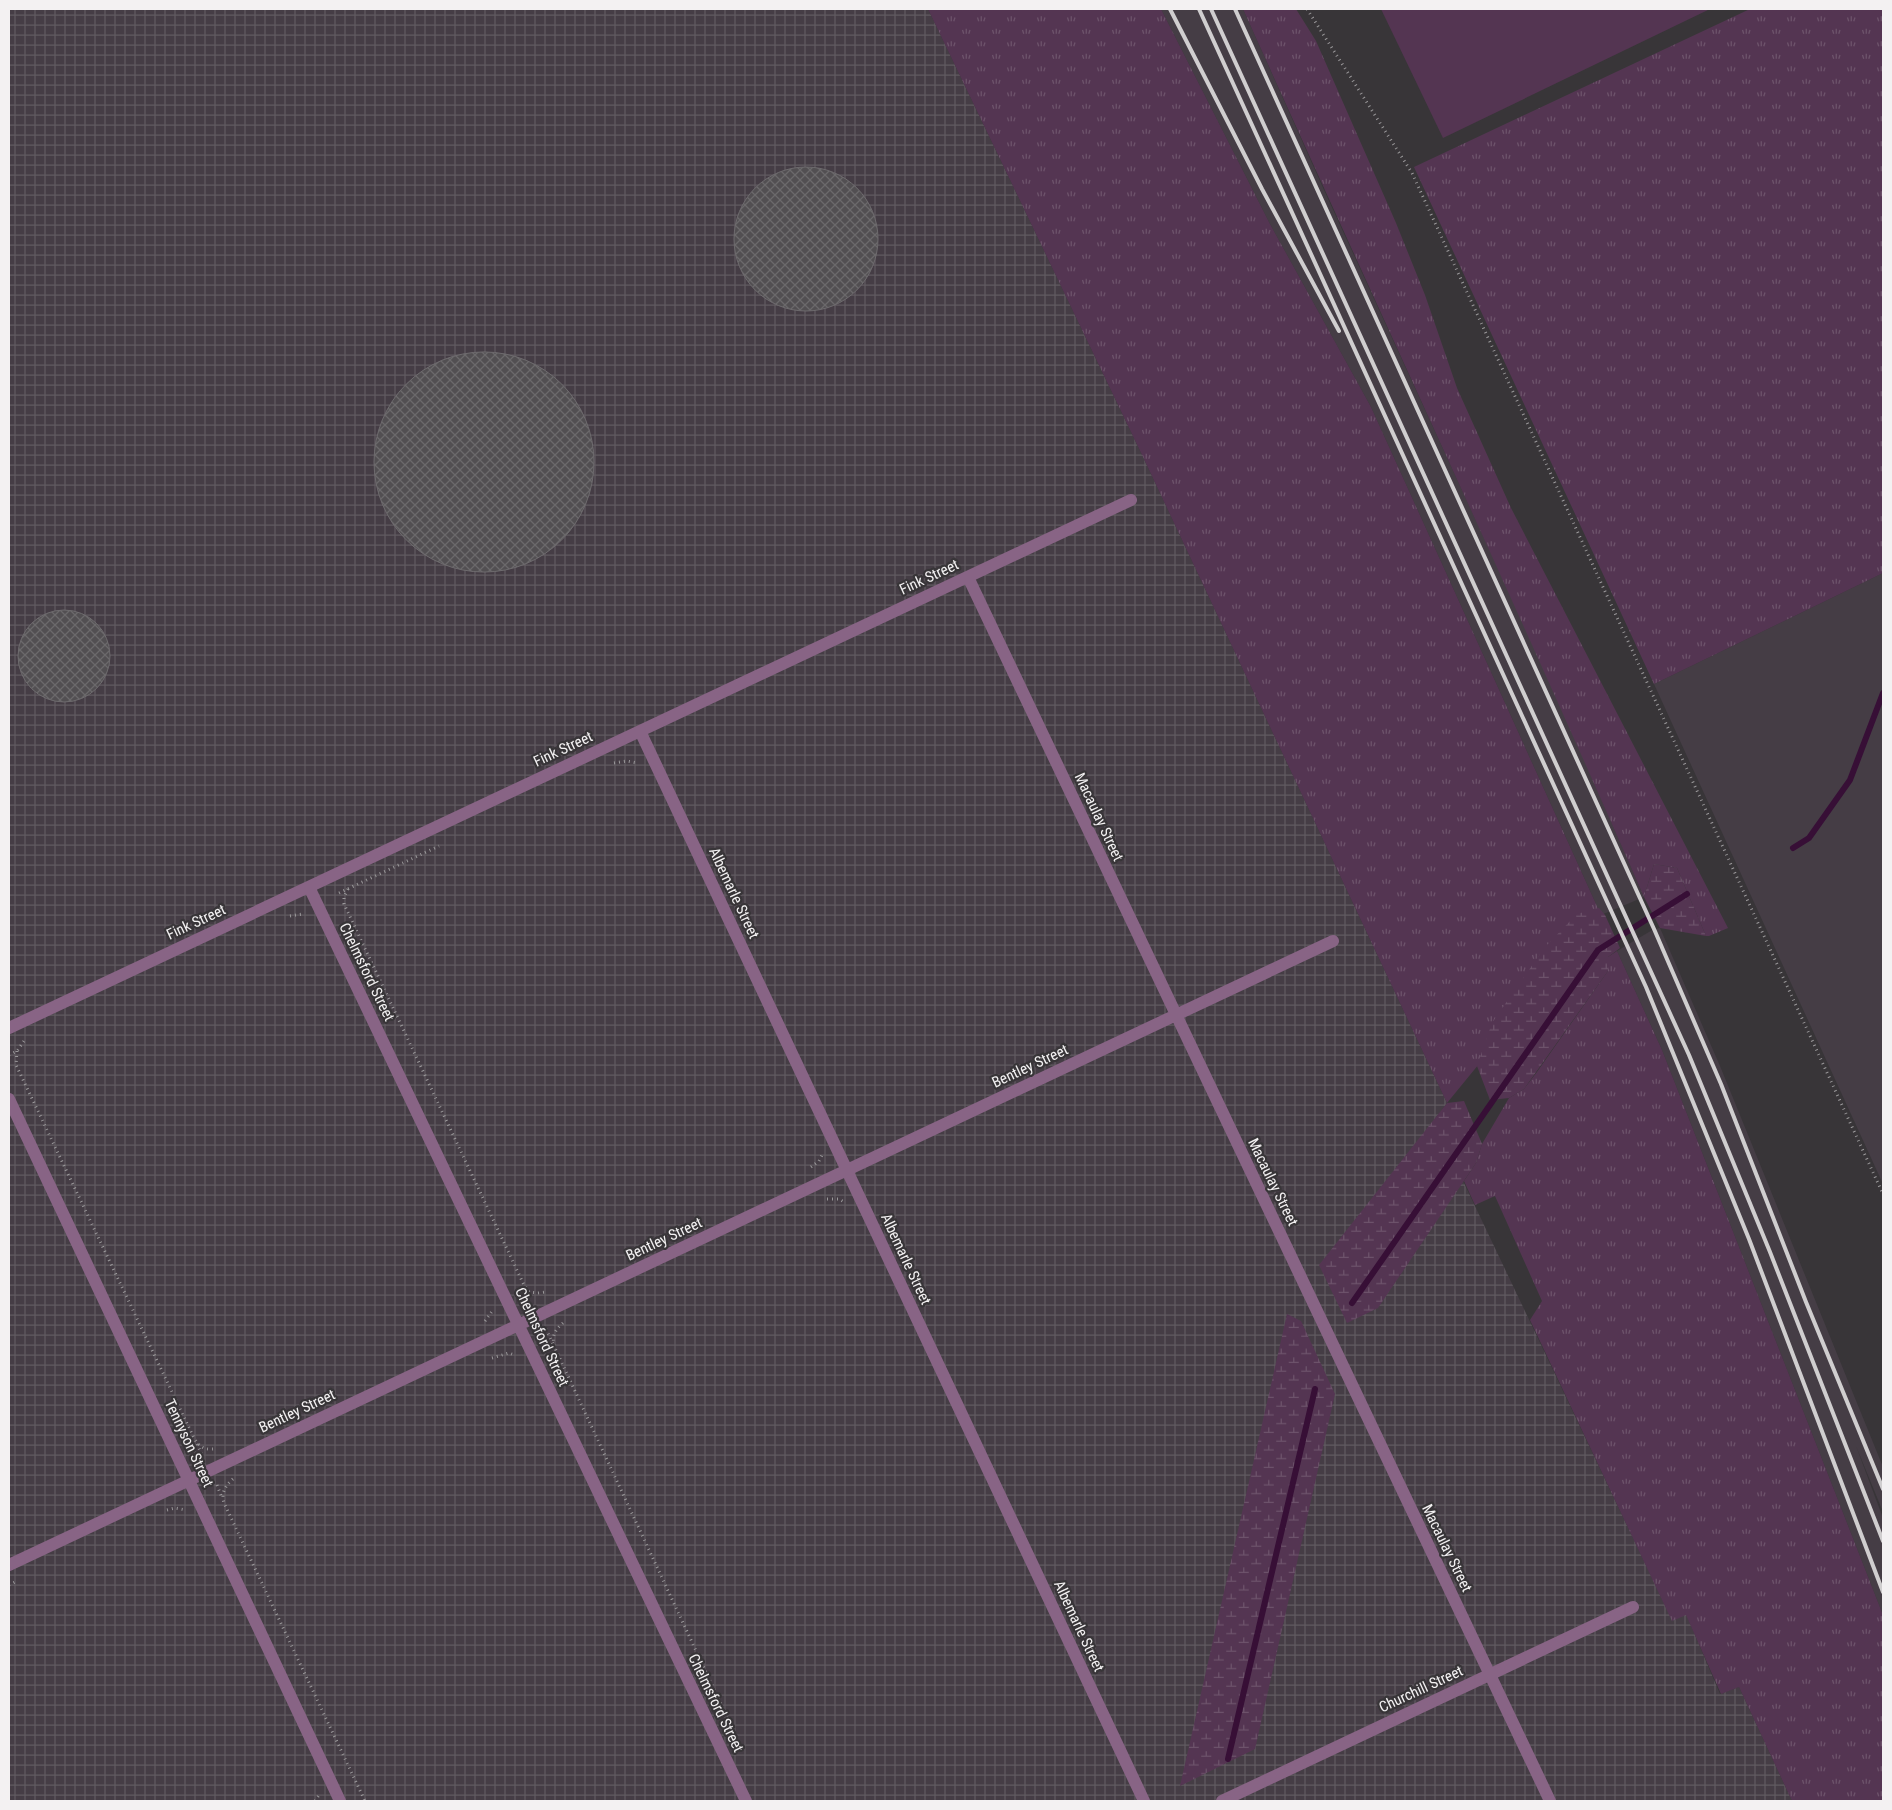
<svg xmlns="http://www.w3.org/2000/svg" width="1892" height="1810" viewBox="0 0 1892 1810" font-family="'Roboto Condensed',sans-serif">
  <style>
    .built { fill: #453d45 }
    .industrial { fill: url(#industrial-grid) }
    .grass { fill: url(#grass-tufts) }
    .wetland { fill: url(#wetland-marsh) }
    .pitch { fill: #543552 }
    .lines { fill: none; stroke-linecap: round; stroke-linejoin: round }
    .stream { stroke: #370f36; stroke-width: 6 }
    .building { fill: url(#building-cross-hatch); stroke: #6e6b6e }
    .path { stroke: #9a989a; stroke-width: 3; stroke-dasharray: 1 4; stroke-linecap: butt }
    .minor { stroke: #886485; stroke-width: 12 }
    .rail { stroke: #d0cecf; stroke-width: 4 }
    .labels { text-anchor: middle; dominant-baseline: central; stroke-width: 4.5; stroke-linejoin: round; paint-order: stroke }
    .street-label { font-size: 15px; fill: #f3f1f2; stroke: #383538 }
  </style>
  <defs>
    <pattern id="industrial-grid" width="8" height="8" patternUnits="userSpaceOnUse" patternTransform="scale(1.25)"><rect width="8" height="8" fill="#453d45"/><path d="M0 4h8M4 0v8" fill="none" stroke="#605a60"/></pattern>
    <pattern id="grass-tufts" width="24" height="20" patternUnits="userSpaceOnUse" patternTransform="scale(1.25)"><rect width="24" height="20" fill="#543552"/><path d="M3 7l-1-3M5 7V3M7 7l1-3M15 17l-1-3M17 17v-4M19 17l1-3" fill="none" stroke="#6d536b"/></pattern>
    <pattern id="wetland-marsh" width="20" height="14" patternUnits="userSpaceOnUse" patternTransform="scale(1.25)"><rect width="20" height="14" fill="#543552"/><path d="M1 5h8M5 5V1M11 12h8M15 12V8" fill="none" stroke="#6d536b"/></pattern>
    <pattern id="building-cross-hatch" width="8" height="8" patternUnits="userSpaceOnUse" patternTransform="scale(1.25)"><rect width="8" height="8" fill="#524f52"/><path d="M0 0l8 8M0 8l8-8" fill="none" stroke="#6b696b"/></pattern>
  </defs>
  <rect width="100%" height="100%" fill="#383538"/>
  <path class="built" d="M 1161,9 L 1243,9 L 1324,190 L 1553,688 L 1644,897 L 1601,915 L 1371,407 L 1270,224 Z
    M 1883,573 L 1883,1184 L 1654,684 Z
    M 1660,928 L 1720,1066 L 1883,1467 L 1883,1512 L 1856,1446 L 1883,1518 L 1883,1615 L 1662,1050 L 1617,951 L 1654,929 Z"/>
  <path class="industrial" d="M 9,9 L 928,9 L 1143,457 L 1447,1103 L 1434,1120 L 1672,1620 L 1686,1614 L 1720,1694 L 1739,1687 L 1792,1801 L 9,1801 Z"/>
  <path class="grass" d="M 928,9 L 1161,9 L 1270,224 L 1371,407 L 1601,915 L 1447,1103 L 1143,457 Z
    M 1243,9 L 1296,9 L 1316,41 L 1396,223 L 1425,295 L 1457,388 L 1511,508 L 1728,928 L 1709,936 L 1706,936 L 1677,868 L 1654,864 L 1644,897 C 1514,599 1376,305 1243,9 Z
    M 1750,9 L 1883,9 L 1883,573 L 1654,684 L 1414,167 Z
    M 1617,951 L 1662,1050 L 1883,1615 L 1883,1801 L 1792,1801 L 1739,1687 L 1721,1694 L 1686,1615 L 1672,1621 L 1530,1320 L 1542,1301 L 1495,1196 L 1475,1205 L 1464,1181 L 1476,1163 L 1482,1144 L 1509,1098 L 1524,1089 L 1537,1072 L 1608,971 L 1608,957 Z"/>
  <path class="wetland" d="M 1654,864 L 1677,868 L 1706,936 L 1660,928 L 1644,897 Z
    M 1599,908 L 1605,915 L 1620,948 L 1608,957 L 1608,971 L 1524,1089 L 1509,1098 L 1490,1100 L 1477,1066 L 1492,1023 L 1545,947 L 1577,914 Z
    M 1464,1101 L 1482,1144 L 1476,1163 L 1378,1308 L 1347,1323 L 1319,1265 L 1447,1103 Z
    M 1287,1314 L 1301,1321 L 1335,1394 L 1255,1749 L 1180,1786 Z"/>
  <path class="pitch" d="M 1381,9 L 1710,9 L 1443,138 Z"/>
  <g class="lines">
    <path class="stream" d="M 1793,848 L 1809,838 L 1850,780 L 1883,693
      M 1352,1303 L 1598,950 L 1687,894
      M 1228,1759 L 1315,1389"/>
  </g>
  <path class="building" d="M734 239a72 72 0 1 1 144 0a72 72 0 1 1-144 0Z
    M374 462a110 110 0 1 1 220 0a110 110 0 1 1-220 0Z
    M18 656a46 46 0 1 1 92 0a46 46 0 1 1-92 0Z"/>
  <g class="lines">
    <path class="path" d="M 1307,9 L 1412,173 L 1883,1194
      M 614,763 L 627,761 L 637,763
      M 348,889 L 344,897 L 344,904 L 524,1285 L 529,1292 L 538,1293 L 546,1292
      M 339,893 L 439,846
      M 290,916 L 303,914
      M 17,1051 L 16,1065 L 193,1436 C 198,1445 202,1450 213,1449
      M 9,1055 L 17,1051 L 24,1041
      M 811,1167 L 819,1161 L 822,1155
      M 827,1199 L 839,1199 L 844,1202
      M 485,1321 L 493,1310
      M 563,1323 C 555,1330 552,1335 554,1346 L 732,1728
      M 546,1329 L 554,1346 L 547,1349
      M 492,1358 L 509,1353 L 514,1355
      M 197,1444 L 203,1457
      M 233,1479 C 225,1486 221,1493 224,1503 L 365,1801
      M 217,1485 L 222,1498
      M 167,1510 L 175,1508 L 186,1510
      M 9,1585 L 17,1581
      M 315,1801 L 319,1795"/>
    <path class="minor" d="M 968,577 L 1550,1801
      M 640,731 L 1144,1801
      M 309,887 L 746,1801
      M 9,1028 L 1131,500
      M 9,1099 L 340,1801
      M 9,1565 L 1333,941
      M 1222,1801 L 1633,1607"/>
    <path class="rail" d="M 1170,9 L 1262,189 L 1339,331
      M 1199,9 L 1646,987 L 1749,1239 L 1883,1592
      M 1211,9 L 1689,1055 L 1770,1252 L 1883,1541
      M 1235,9 L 1654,929 L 1721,1084 L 1806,1302 L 1883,1489"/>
  </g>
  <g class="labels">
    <g class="street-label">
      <text transform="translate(929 577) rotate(-25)">Fink Street</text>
      <text transform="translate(563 749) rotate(-25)">Fink Street</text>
      <text transform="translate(1099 817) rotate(65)">Macaulay Street</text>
      <text transform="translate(734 893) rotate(65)">Albemarle Street</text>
      <text transform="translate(196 922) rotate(-25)">Fink Street</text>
      <text transform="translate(367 972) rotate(64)">Chelmsford Street</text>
      <text transform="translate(1030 1066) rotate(-25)">Bentley Street</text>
      <text transform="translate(1273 1182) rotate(64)">Macaulay Street</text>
      <text transform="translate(664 1239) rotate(-25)">Bentley Street</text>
      <text transform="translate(906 1259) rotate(65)">Albemarle Street</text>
      <text transform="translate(542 1337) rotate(65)">Chelmsford Street</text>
      <text transform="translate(297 1411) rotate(-25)">Bentley Street</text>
      <text transform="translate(189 1443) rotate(65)">Tennyson Street</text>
      <text transform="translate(1447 1548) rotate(64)">Macaulay Street</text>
      <text transform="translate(1079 1626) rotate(65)">Albemarle Street</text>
      <text transform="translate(1421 1689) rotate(-25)">Churchill Street</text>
      <text transform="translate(716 1703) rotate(64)">Chelmsford Street</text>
    </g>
  </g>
  <rect width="1892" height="1810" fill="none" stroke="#f3f1f2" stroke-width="20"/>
</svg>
